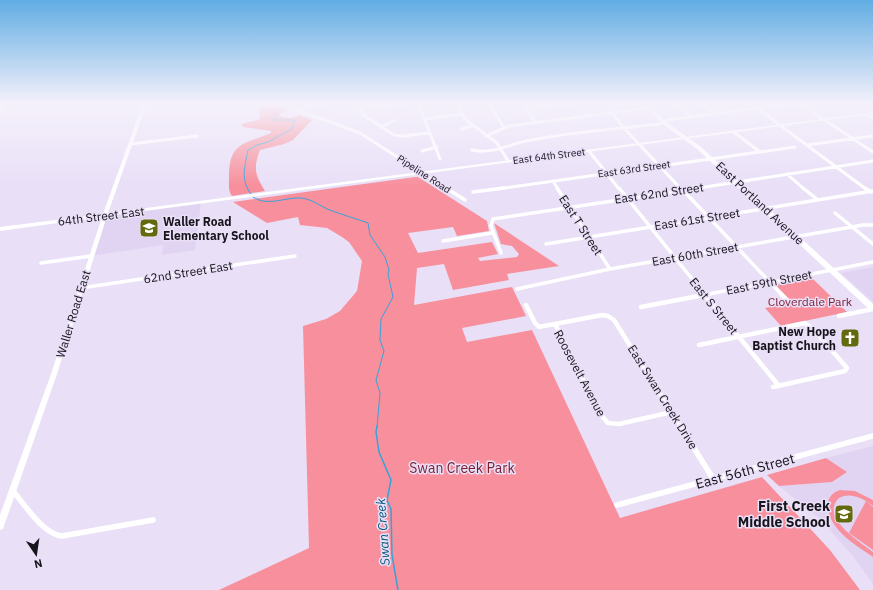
<svg xmlns="http://www.w3.org/2000/svg" width="873" height="590" viewBox="0 0 873 590" font-family="'IBM Plex Sans',sans-serif">
  <style>
    .built { fill: #e1d4f3 }
    .green { fill: #f7909c }
    .lines { fill: none; stroke-linecap: round; stroke-linejoin: round }
    .stream-far1 { stroke: #36a2dc; stroke-width: 1 }
    .stream { stroke: #36a2dc; stroke-width: 1.5 }
    .minor-far3 { stroke: #fff; stroke-width: 3 }
    .minor-far2 { stroke: #fff; stroke-width: 3.5 }
    .minor-far1 { stroke: #fff; stroke-width: 4.5 }
    .minor { stroke: #fff; stroke-width: 5.5 }
    .tertiary { fill: #fff; fill-rule: evenodd }
    .primary { fill: #fff; fill-rule: evenodd }
    .labels { text-anchor: middle; dominant-baseline: central; stroke-width: 3; stroke-linejoin: round; paint-order: stroke }
    .far-street-label { font-size: 10px; fill: #17141c; stroke: #e9dff7 }
    .street-label { font-size: 12px; fill: #17141c; stroke: #e9dff7 }
    .poi-label { font-size: 12px; font-weight: bold; fill: #17141c; stroke: #e9dff7; text-anchor: start }
    .park-label { font-size: 12px; fill: #791d31; stroke: #e9dff7 }
    .water-label { font-size: 13px; font-style: italic; fill: #045980; stroke: #e9dff7 }
    .near-park-label { font-size: 14px; fill: #791d31; stroke: #e9dff7 }
    .near-street-label { font-size: 14px; fill: #17141c; stroke: #e9dff7 }
    .near-poi-label { font-size: 14px; font-weight: bold; fill: #17141c; stroke: #e9dff7; text-anchor: end }
  </style>
  <rect width="100%" height="100%" fill="#e9dff7"/>
  <path class="built" d="M 201,202 L 195,250 L 162,255 L 163,245 L 91,256 L 105,215 Z
    M 873,267 L 873,302 L 841,273 Z
    M 873,446 L 873,584 L 853,556 L 818,517 L 779,486 L 832,482 L 847,472 L 826,458 Z"/>
  <path class="green" d="M 266,103 L 286,110 L 280,114 L 281,117 L 291,118 L 300,115 L 312,120 L 293,140 L 284,144 L 260,150 C 253,168 255,175 265,191 L 232,196 C 228,191 229,184 229,178 C 229,142 242,145 271,133 L 271,131 L 243,127 L 242,124 L 258,120 L 260,118 L 259,110 L 261,105 Z
    M 415,177 L 418,177 L 487,221 L 489,231 L 457,236 L 453,227 L 408,233 L 418,253 L 492,242 L 498,254 L 478,258 L 480,261 L 517,257 L 519,254 L 512,246 L 501,244 L 494,223 L 559,266 L 507,274 L 509,280 L 453,290 L 444,264 L 417,268 L 414,305 L 512,287 L 526,316 L 462,328 L 467,342 L 532,330 L 620,518 L 762,477 L 830,550 L 860,590 L 219,590 L 309,548 L 303,326 L 326,319 L 340,311 L 357,291 L 362,261 L 349,242 L 342,237 L 327,228 L 300,225 L 298,217 L 267,223 L 233,202 Z
    M 812,278 L 847,312 L 781,326 L 765,308 L 792,303 L 776,285 Z
    M 826,458 L 847,472 L 832,482 L 779,486 L 767,475 Z
    M 840,490 L 855,491 L 873,500 L 873,506 L 866,501 L 873,507 L 873,550 L 849,533 L 866,501 C 857,496 848,493 839,498 C 819,517 860,542 873,552 L 873,557 C 856,545 828,530 828,505 C 828,497 833,492 840,490 Z"/>
  <g class="lines">
    <path class="stream-far1" d="M 251,194 C 240,180 245,166 248,150 L 257,145 L 268,142 L 292,129 L 295,120 L 273,120 L 281,103
      M 253,197 C 268,207 285,197 301,198 C 311,199 319,205 327,209 C 340,214 354,218 368,223 L 370,235 L 385,257 L 389,270 L 388,274 L 393,297 L 381,319 L 380,340 L 384,351 L 376,380 L 380,393 L 377,427"/>
    <path class="stream" d="M 377,426 L 376,432 L 379,452 L 391,480 L 387,500 L 391,509 L 392,555 L 398,590"/>
    <path class="minor-far3" d="M 358,103 L 363,115 L 394,135 L 402,136 L 430,133
      M 418,103 L 440,159
      M 456,103 L 465,119 L 497,143 L 508,161
      M 489,103 L 504,128
      M 519,103 L 525,107 L 536,123
      M 701,103 L 714,113
      M 750,103 L 866,189
      M 799,103 L 873,152
      M 678,106 L 691,116
      M 525,107 L 575,103
      M 359,108 L 408,103
      M 295,109 L 360,133 L 447,189
      M 0,110 L 6,103
      M 300,111 L 300,108 L 303,106 L 330,103
      M 612,113 L 624,128 L 681,189
      M 867,114 L 873,118
      M 424,119 L 462,114
      M 381,127 L 395,120
      M 462,129 L 472,126
      M 734,132 L 760,152
      M 486,136 L 509,126 L 649,108
      M 130,144 L 197,136
      M 807,145 L 873,136
      M 472,150 C 493,155 511,143 531,140 C 573,132 617,129 659,124 L 667,120 L 799,103
      M 422,151 L 437,147
      M 589,151 L 619,189
      M 787,174 L 804,189
      M 553,181 L 558,189
      M 497,189 L 795,147
      M 692,189 L 873,161"/>
    <path class="minor-far2" d="M 446,188 L 465,200
      M 557,188 L 610,269
      M 619,188 L 705,295
      M 681,188 L 782,295
      M 803,188 L 818,200
      M 865,188 L 871,192
      M 473,192 L 504,188
      M 835,213 L 873,244
      M 443,241 L 492,233
      M 546,244 L 873,191
      M 501,253 L 491,226 L 493,219 L 699,188
      M 41,263 L 91,256
      M 81,288 L 295,256
      M 517,289 L 610,269 L 863,225 L 873,225
      M 704,295 L 873,262"/>
    <path class="minor-far1" d="M 704,294 L 779,386
      M 781,294 L 788,301
      M 526,305 L 535,323 L 539,327 L 602,315 L 608,316 L 614,320 L 681,427
      M 641,307 L 709,294
      M 839,316 L 873,309
      M 555,324 L 601,415 L 608,423 L 619,424 L 672,412
      M 699,345 L 805,323 L 816,332 L 847,368 L 845,371 L 773,387"/>
    <path class="minor" d="M 680,426 L 714,480
      M 13,491 C 25,505 43,534 62,536 L 153,520
      M 617,505 L 873,436"/>
    <path class="tertiary" d="M 143,103 L 147,103 L 108,213 L 873,112 L 873,114 L 107,216 L 57,374 L 4,526 L 3,529 L 0,530 L 0,515 L 51,374 L 102,217 L 0,231 L 0,227 L 103,214 Z"/>
    <path class="primary" d="M 641,103 L 645,103 L 668,123 L 701,147 L 873,304 L 873,311 L 870,310 L 697,149 L 664,125 Z"/>
  </g>
  <linearGradient id="sky" x2="0" y2="1"><stop stop-color="#61ade3"/><stop offset="0.56" stop-color="#f5f1fb"/><stop offset="1" stop-color="#f5f1fb" stop-opacity="0"/></linearGradient>
  <rect width="873" height="185" fill="url(#sky)"/>
  <defs>
    <g id="school-square" transform="scale(1)"><rect x="-9" y="-9" width="18" height="18" rx="4" fill="#636a0d" stroke="#e9dff7"/><path d="M0-5L7-2L0 1L-7-2ZM-4 1L0 2.5L4 1V4Q0 6-4 4Z" fill="#fff"/></g>
    <g id="church-square" transform="scale(1)"><rect x="-9" y="-9" width="18" height="18" rx="4" fill="#636a0d" stroke="#e9dff7"/><path d="M-1.2-6h2.4v3.5h3.3v2.4h-3.3V6h-2.4V-.1h-3.3v-2.4h3.3Z" fill="#fff"/></g>
  </defs>
  <g fill-rule="evenodd">
    <use href="#school-square" x="149" y="228"/>
    <use href="#church-square" x="850" y="338"/>
    <use href="#school-square" x="844" y="514"/>
  </g>
  <g class="labels">
    <g class="far-street-label">
      <text transform="translate(549 156) rotate(-7)">East 64th Street</text>
      <text transform="translate(634 169) rotate(-8)">East 63rd Street</text>
      <text transform="translate(424 174) rotate(33)">Pipeline Road</text>
    </g>
    <g class="street-label">
      <text transform="translate(659 193) rotate(-8)">East 62nd Street</text>
      <text transform="translate(760 203) rotate(43)">East Portland Avenue</text>
      <text transform="translate(101 216) rotate(-7)">64th Street East</text>
      <text transform="translate(697 219) rotate(-9)">East 61st Street</text>
      <text transform="translate(581 225) rotate(57)">East T Street</text>
      <text transform="translate(695 254) rotate(-10)">East 60th Street</text>
      <text transform="translate(188 272) rotate(-9)">62nd Street East</text>
      <text transform="translate(769 282) rotate(-11)">East 59th Street</text>
      <text transform="translate(714 306) rotate(51)">East S Street</text>
      <text transform="translate(73 314) rotate(-73)">Waller Road East</text>
      <text transform="translate(580 373) rotate(62)">Roosevelt Avenue</text>
      <text transform="translate(663 397) rotate(58)">East Swan Creek Drive</text>
    </g>
    <g class="poi-label">
      <text x="163" y="221">Waller Road<tspan x="163" dy="14">Elementary School</tspan></text>
      <text x="836" y="331" text-anchor="end">New Hope<tspan x="836" dy="14">Baptist Church</tspan></text>
    </g>
    <g class="park-label">
      <text x="810" y="301">Cloverdale Park</text>
    </g>
    <g class="water-label">
      <text transform="translate(383 532) rotate(-94)">Swan Creek</text>
    </g>
    <g class="near-park-label">
      <text x="462" y="468">Swan Creek Park</text>
    </g>
    <g class="near-street-label">
      <text transform="translate(745 471) rotate(-15)">East 56th Street</text>
    </g>
    <g class="near-poi-label">
      <text x="830" y="506">First Creek<tspan x="830" dy="16">Middle School</tspan></text>
    </g>
  </g>
  <g transform="translate(36 554) rotate(167)" stroke="#e9dff7" stroke-width="3" paint-order="stroke">
  <path d="M0-3L7 15L0 10L-7 15Z" fill="#17141c"/>
  <text y="-6" font-size="11" font-weight="bold" text-anchor="middle" fill="#17141c">N</text>
  </g>
</svg>
